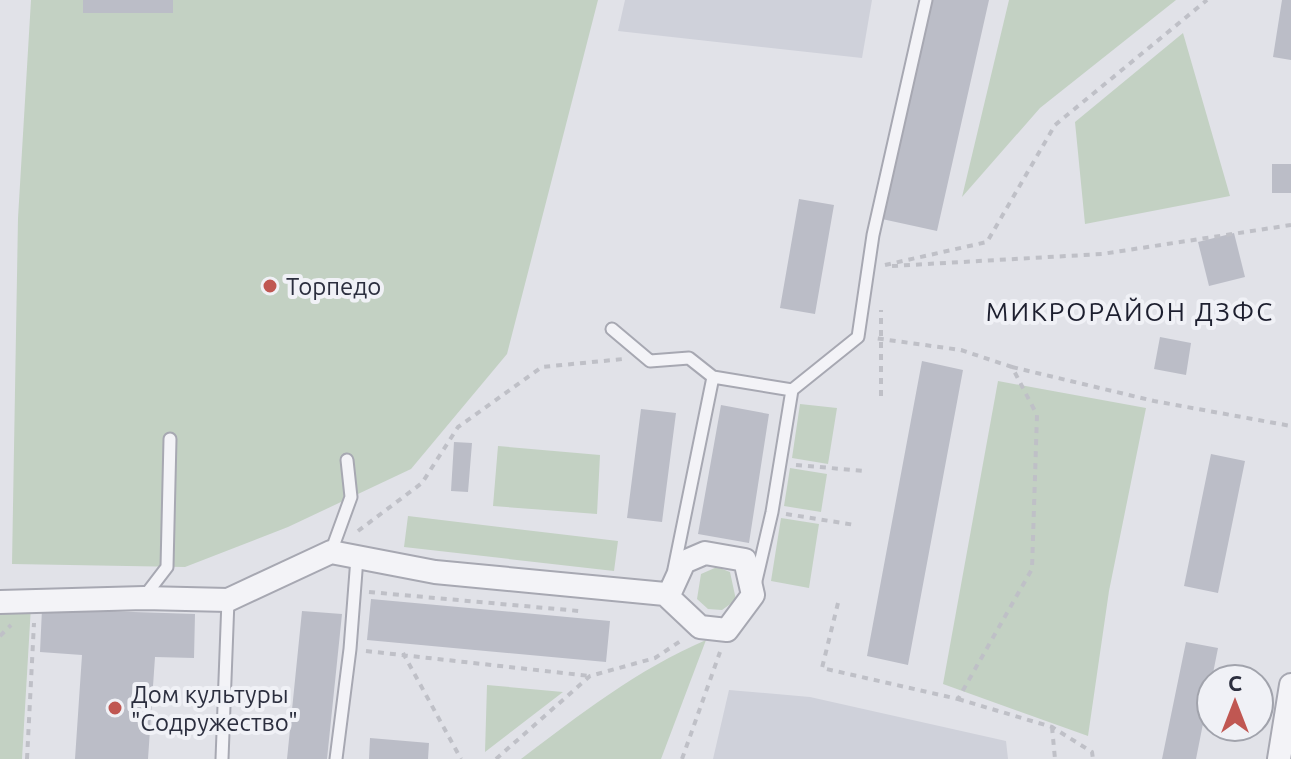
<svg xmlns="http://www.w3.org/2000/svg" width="1291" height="759" viewBox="0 0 1291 759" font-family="Ubuntu,sans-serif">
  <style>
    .built { fill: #cfd1da }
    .green { fill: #c3d1c3 }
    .building { fill: #bbbdc7 }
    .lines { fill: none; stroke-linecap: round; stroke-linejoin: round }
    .service-casing { stroke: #a7a8b2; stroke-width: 15 }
    .minor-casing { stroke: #a7a8b2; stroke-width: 26 }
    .path { stroke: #bfc0c7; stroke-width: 4; stroke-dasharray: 6 6; stroke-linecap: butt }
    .service { stroke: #f3f3f7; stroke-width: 11 }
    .minor { stroke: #f3f3f7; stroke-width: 22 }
    .poi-dot { fill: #c05752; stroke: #f0f1f6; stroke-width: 3 }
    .labels { text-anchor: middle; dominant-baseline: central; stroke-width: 8; stroke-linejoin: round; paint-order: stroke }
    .poi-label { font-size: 24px; fill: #2b2e3e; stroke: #f0f1f6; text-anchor: start }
    .neighbourhood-label { font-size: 26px; letter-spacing: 2px; fill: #1d1f2f; stroke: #f0f1f6 }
  </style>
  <rect width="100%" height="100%" fill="#e1e2e8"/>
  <path class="built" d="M 625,0 L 872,0 L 862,58 L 618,31 Z
    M 729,690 L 810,697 L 1006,741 L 1008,759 L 713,759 Z"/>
  <path class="green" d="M 31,0 L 598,0 L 507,354 L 411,469 L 288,527 L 185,567 L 12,564 L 18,218 Z
    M 1009,0 L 1176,0 L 1040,108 L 962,197 Z
    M 1183,33 L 1230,196 L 1085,224 L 1075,122 Z
    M 998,381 L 1146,408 L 1109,591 L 1088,736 L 943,684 Z
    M 800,404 L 837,408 L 828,464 L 792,458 Z
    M 498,446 L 600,455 L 597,514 L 493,506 Z
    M 790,468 L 827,474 L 821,512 L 784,506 Z
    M 408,516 L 618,541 L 614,571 L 404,547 Z
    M 781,518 L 819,524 L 809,588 L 771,581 Z
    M 717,567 L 730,572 L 736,600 L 722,610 L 708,609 L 697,599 L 701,574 Z
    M 0,606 L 31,606 L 22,759 L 0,759 Z
    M 706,640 L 661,759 L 521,759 C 579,715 638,669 706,640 Z
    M 487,685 L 563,692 L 485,752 Z"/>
  <path class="building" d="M 83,0 L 173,0 L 173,13 L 83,13 Z
    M 931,0 L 989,0 L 937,231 L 882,219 Z
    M 1282,0 L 1291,0 L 1291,60 L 1273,57 Z
    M 1272,164 L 1291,164 L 1291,193 L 1272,193 Z
    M 799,199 L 834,205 L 815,314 L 780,308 Z
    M 1234,233 L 1245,277 L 1209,286 L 1198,242 Z
    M 1160,337 L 1191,343 L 1186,375 L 1154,369 Z
    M 922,361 L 963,370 L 908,665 L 867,656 Z
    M 721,405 L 769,414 L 749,543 L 698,534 Z
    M 641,409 L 676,413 L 662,522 L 627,518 Z
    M 454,442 L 472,443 L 468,492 L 451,491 Z
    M 1211,454 L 1245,461 L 1218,593 L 1184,586 Z
    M 371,599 L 610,621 L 606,662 L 367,640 Z
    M 42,609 L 195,614 L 194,658 L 155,657 L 148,759 L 75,759 L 82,655 L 40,652 Z
    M 302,611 L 342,614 L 327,759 L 287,759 Z
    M 1186,642 L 1218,648 L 1196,759 L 1162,759 Z
    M 370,738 L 429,743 L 428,759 L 369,759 Z"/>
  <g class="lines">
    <g class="service-casing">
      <path id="service" d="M 612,329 L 650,361 L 689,358 L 713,377
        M 331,552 L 351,497 L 347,460
        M 674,569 L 713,377 L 792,390
        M 755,585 L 772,512 L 792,390 L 858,337 L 873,235 L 926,0
        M 144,597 L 167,567 L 170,439
        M 222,759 L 228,600
        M 336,759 L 350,649 L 357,558"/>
    </g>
    <g class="minor-casing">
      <path id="minor" d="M 0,602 L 144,598 L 228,600 L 331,552 L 435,572 L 665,594 L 700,627 L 727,630 L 753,595 L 745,560 L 705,553 L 684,562 L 668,597
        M 1279,759 L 1291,685"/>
    </g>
    <path class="path" d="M 885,265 L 987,242 L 1055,125 L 1207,0
      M 892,266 L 1102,254 L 1291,225
      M 1012,367 L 1154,401 L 1291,426
      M 881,396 L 881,310
      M 796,465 L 865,471
      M 786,514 L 855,525
      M 358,531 L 422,483 L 458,427 L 542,367 L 623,359
      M 369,592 L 579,611
      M 838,603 L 822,668 L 958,699 L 1032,569 L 1037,415 L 1012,367 L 961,350 L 874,338
      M 0,636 L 11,625
      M 366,651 L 590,676
      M 403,653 L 461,759
      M 958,699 L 1052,727 L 1092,752 L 1093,759
      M 1052,727 L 1055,759
      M 27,759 L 34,623
      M 496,759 L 590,676 L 655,658 L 682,640
      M 682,759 L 720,652"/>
    <use href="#service" class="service"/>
    <use href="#minor" class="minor"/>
  </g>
  <g class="poi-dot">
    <circle cx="270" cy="286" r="8"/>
    <circle cx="115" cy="708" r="8"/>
  </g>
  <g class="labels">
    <g class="poi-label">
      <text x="286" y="286">Торпедо</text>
      <text x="131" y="694">Дом культуры<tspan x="131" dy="28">"Содружество"</tspan></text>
    </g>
    <g class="neighbourhood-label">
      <text x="1130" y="311">МИКРОРАЙОН ДЗФС</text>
    </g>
  </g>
  <g transform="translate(1235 703)"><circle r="38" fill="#f0f1f6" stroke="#a1a3ac" stroke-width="2"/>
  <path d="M0-6L14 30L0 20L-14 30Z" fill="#c05752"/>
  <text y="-12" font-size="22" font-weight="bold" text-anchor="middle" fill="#2b2e3e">С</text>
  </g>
</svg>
